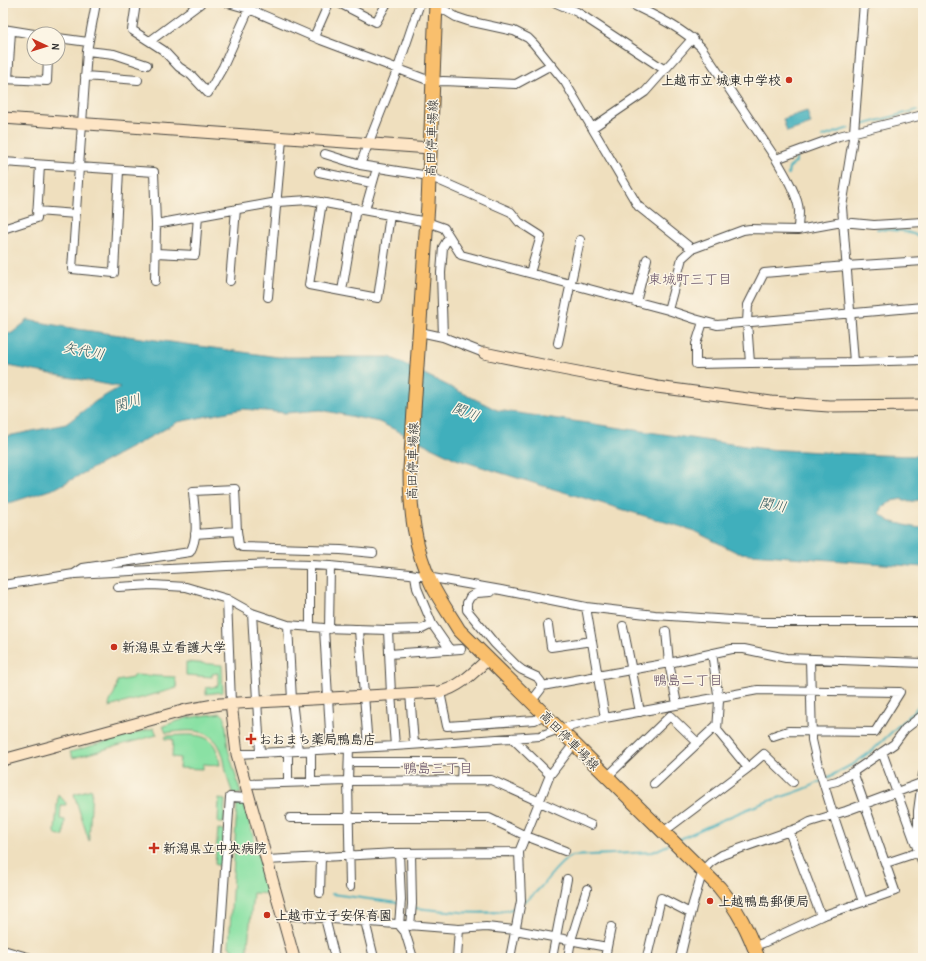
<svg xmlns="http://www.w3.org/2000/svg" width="926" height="961" viewBox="0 0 926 961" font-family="'Patrick Hand','Klee One',sans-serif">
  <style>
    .green { fill: #8ae1a4; stroke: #5a8668 }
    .water { fill: #40afbc; stroke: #366d74 }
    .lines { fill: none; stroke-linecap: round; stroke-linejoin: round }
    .stream { stroke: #40afbc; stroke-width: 2 }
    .street-casing { stroke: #484641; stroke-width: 10 }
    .secondary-casing { stroke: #484641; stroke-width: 13 }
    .primary-casing { stroke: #484641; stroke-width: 15 }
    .street { stroke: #fff; stroke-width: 8 }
    .secondary { stroke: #fde5c5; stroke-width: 11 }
    .primary { stroke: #f9bf6d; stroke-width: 13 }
    .poi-dot { fill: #c8321e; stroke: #fcf5e5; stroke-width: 1.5 }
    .labels { text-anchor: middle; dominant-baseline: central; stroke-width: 3; stroke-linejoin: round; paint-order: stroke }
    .poi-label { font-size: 13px; font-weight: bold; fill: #2b2b2b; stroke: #fcf5e5; text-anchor: start }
    .street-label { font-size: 13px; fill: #2b2b2b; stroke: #fcf5e5 }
    .neighbourhood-label { font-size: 14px; fill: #685367; stroke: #fcf5e5 }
    .water-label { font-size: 14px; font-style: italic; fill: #32595e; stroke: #fcf5e5 }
  </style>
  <rect width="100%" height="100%" fill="#fcf5e5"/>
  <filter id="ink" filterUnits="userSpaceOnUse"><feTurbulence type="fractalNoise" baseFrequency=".025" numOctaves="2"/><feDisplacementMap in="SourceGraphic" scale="8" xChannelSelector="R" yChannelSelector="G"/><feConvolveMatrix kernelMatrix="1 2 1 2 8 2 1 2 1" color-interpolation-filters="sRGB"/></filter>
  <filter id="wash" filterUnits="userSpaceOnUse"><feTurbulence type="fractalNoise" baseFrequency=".012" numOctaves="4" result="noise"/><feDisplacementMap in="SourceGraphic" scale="16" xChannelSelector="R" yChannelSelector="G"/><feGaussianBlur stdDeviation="0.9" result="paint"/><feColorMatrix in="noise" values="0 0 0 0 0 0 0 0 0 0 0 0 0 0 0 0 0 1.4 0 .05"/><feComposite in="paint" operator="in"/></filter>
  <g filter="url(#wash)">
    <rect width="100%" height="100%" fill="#efdfbe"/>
    <path class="green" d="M 186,662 L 222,665 L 223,692 L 206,694 L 206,688 L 218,686 L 218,673 L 212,674 L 212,677 L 186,675 Z
      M 134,675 L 175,677 L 177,688 L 109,707 C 109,698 117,694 117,681 L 132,678 Z
      M 221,713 L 225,717 L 228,749 L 241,794 L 233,793 C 228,783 226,771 224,760 C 217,727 193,729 166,733 L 163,726 L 187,718 Z
      M 154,728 L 157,735 L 73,758 L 70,752 Z
      M 182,735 C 206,734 217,739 220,765 L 203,764 L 203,769 L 179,768 L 180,758 L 172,757 L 173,739 L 165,739 L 166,736 Z
      M 92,789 L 89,841 L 74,794 Z
      M 58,794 L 66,803 L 66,805 L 61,805 L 60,819 L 65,820 L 64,835 L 60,836 L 56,835 L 55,831 Z
      M 219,799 L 225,800 L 224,823 L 218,823 Z
      M 233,801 L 243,801 L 270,894 L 253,893 L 247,955 L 257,958 L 240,958 L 240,953 L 229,947 L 237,804 L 232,803 Z
      M 218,829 L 224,830 L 221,865 L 216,865 L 215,864 Z"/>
    <path class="water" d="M 807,111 L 811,124 L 787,132 L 783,119 Z
      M 28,320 L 77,329 L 278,357 L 390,357 L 497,410 L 766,449 L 876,455 L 923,456 L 923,499 L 909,502 L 902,499 L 892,501 L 882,508 L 880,514 L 889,521 L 913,527 L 923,528 L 923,567 L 738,553 L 692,530 L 540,485 L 456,459 L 379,422 L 321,410 L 286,413 L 243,409 L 178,422 L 56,488 L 3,505 L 3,437 L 66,424 L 96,401 L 120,387 L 3,365 L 3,333 L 12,333 Z"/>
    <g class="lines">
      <path class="stream" d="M 862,125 L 917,110
        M 822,137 L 849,128
        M 788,174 L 789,168 L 796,162 L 796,154
        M 877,229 L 903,231 L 923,237
        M 825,779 L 855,763 L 874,749 L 923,702
        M 678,840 C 706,827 734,814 763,803 C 782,796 803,792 821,781
        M 332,894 L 398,903
        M 524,902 C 543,891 552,867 571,856 L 653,852 L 668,845
        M 414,908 C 441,910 493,918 517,907"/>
    </g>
  </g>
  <g filter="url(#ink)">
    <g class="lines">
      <g class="street-casing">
        <path id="street" d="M 96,3 L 87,51 L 72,269 L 114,273 L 119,170
          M 136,3 L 132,30 L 163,50 L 179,67 L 191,75 L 208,93 L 223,67 L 249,9
          M 228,3 L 249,9 L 321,40 L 433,82 L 443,81 L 516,84 L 551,65
          M 339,3 L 376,22 L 387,3
          M 556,3 L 577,12 L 665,70
          M 629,3 C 655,16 681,27 701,47 L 776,159 C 784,173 798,195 799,211 C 799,217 798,224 798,230
          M 436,5 L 456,17 L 468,21 L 514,31 L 528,38 L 534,44 L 565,82 L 638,206 L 692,249
          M 3,29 L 34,34
          M 314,37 L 329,3
          M 58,38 L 88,42
          M 150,41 L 201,3
          M 87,51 L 114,54 L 147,65
          M 85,76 L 138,80
          M 3,79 L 47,81 L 48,58
          M 8,79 L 11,31
          M 592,128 L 645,92 L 693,38
          M 325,154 L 360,165 L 429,176 L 511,212 L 519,222 L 541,236 L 530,273
          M 776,159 L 839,136 L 923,115
          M 3,162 L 154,172 L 156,224 L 155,281
          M 360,165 L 398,68 L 420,3
          M 319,172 L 372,183
          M 3,174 L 4,162
          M 322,202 L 309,285 L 378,298 L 390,215
          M 365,210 L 377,168
          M 37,211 L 76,214
          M 156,224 L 277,202 L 309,200 L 427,222 L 444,228 L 461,255 L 668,310 L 695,319 L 717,325 L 923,307
          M 3,229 L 37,218 L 40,165
          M 156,253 L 195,255 L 198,216
          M 923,261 L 846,266 L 764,273 L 748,305 L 747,322 L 750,363 L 854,362 L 923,360
          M 230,281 L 236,209
          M 342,291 L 356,208
          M 268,297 L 282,139
          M 636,302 L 647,259
          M 668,310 L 682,258 L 692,249 L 743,230 L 750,229 L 798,230 L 842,222 L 874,225 L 923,222
          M 703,322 L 696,344 L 696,364 L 750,363
          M 420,332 L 443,337 L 484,353
          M 443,337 L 441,273 L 443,247 L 449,237
          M 558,343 L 580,240
          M 854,362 L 842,207 L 854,132 L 864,3
          M 237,531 L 239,545 L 242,547 L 341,550 L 373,553
          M 74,574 L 83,568 L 190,552 C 200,535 194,510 193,491 L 235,489 L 237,531 L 195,534
          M 3,585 L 74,574 L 227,566 L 274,564 L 310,565
          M 118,587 L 152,585 L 186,587 L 227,599 L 252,613 L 288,625 L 324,628 L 388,630 L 422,629 L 432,624 L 417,588 L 415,575
          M 491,592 L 477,593 L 470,597 L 467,603 L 467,610 L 495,644 L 518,667 L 522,670 L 537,677 L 541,682 L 541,689 L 531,702
          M 227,599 L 231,703
          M 252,613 L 260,752
          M 432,624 L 450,650
          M 288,625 L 292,700 L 298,751
          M 548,625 L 551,647 L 592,641
          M 623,626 L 640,712
          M 310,627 L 310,565 L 330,566
          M 324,628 L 331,749
          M 329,629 L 330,566 L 410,574 L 501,590 L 586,607 L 655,615 L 762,622 L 923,622
          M 359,630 L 368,747
          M 388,630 L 391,694 L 395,746
          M 666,631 L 669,663 L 676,699
          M 389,654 L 461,649
          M 542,686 L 669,663 L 732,649 L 744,649 L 786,658 L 923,663
          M 440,692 L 447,726 L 535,720 L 544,715
          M 410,693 L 414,744
          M 605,718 L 758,690 L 900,692 L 875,732 L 788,731 L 773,736
          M 512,738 L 550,775
          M 288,751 L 288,782
          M 882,752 L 923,864
          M 237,754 L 395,746 L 540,736 L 559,729 L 605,718 L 586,607
          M 349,762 L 462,762 L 461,780
          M 748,768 L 764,754 L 793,782
          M 853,772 L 894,744 L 905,729 L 923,715
          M 607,777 L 670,716 L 698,743
          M 311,782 L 311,750
          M 246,784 L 348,781 L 349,748
          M 654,784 L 717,725
          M 824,784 L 837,781 L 853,772 L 895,891 L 863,902
          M 290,818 L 489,818 L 526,836 L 565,851
          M 789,831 L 821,916
          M 663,832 L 748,768 L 717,730 L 719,701 L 712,653
          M 918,843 L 918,811 L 923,774
          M 399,853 L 401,900 L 399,925 L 405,932 L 413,958
          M 267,860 L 396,853 L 519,852
          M 886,863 L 919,852
          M 350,887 L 348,781 L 491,780 L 591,825
          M 320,893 L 321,857
          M 282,915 L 459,929 L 486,927 L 515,930 L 607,947 L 605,958
          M 325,918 L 335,958
          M 365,921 L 374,958
          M 410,926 L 412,904 L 411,853
          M 754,946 L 763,943 L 821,916 L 863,902 L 833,814 L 817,762 L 812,740 L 810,659
          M 607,947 L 611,927
          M 3,950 L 31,958
          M 219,958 L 230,797 L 249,798
          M 457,958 L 459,929
          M 510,958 L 521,901 L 519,852 L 550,775 L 574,744
          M 552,958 L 567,879
          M 568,958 L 571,940 L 587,889
          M 650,958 L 647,957 L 661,898 L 690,913
          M 680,958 L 692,907 L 703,870 L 711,862 L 722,855 L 801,827 L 810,822 L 846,811 L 921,783"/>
      </g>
      <g class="secondary-casing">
        <path id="secondary" d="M 3,118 L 430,148
          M 484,353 L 562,369 L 657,387 L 771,402 L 829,406 L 923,405
          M 231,703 L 237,754 L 294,958
          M 3,760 L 186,710 L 220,704 L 440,692 C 460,687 473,673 488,659"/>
      </g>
      <g class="primary-casing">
        <path id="primary" d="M 436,3 L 428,204 L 410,469 C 410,509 414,549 432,585 C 440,601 450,615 459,630 L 719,887 C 738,910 748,930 758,958"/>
      </g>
      <use href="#street" class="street"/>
      <use href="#secondary" class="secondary"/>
      <use href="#primary" class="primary"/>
    </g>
  </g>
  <g class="poi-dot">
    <circle cx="789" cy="80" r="4"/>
    <circle cx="114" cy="647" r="4"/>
    <path d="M249 733h4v4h4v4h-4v4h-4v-4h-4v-4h4z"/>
    <path d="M152 842h4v4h4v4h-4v4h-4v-4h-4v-4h4z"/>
    <circle cx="710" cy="901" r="4"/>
    <circle cx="267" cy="915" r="4"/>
  </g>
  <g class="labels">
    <g class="poi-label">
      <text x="781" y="80" text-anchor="end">上越市立 城東中学校</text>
      <text x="122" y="647">新潟県立看護大学</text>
      <text x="259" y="739">おおまち薬局鴨島店</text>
      <text x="163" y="848">新潟県立中央病院</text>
      <text x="718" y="901">上越鴨島郵便局</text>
      <text x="275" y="915">上越市立子安保育園</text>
    </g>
    <g class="street-label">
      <text transform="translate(431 138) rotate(-88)">高田停車場線</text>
      <text transform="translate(412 461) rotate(-89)">高田停車場線</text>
      <text transform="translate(570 740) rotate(45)">高田停車場線</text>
    </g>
    <g class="neighbourhood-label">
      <text x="690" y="278">東城町三丁目</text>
      <text x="688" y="679">鴨島二丁目</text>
      <text x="438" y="767">鴨島三丁目</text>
    </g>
    <g class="water-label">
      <text transform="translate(84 350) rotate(11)">矢代川</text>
      <text transform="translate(127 402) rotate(-18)">関川</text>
      <text transform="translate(466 411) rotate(21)">関川</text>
      <text transform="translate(773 504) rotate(10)">関川</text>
    </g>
  </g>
  <rect width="926" height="961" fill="none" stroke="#fcf5e5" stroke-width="16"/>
  <g transform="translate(46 46) rotate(94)"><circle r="19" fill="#fcf5e5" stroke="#a8a49b"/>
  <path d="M0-3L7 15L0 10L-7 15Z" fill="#c8321e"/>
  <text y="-6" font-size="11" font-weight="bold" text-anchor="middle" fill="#2b2b2b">N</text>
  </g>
</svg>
